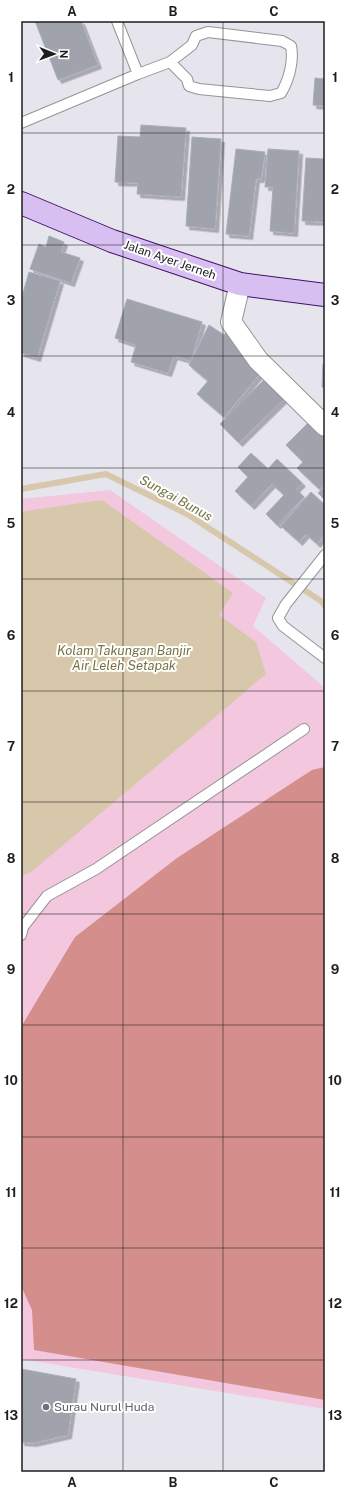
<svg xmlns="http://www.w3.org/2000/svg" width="346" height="1493" viewBox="0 0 346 1493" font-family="'Public Sans',sans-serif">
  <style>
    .park { fill: #f3c7dd }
    .pitch { fill: #d48e8c }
    .water { fill: #d7c7ab }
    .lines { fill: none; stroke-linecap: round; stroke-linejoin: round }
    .stream { stroke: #d7c7ab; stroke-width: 6 }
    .building { fill: #a1a3ac; stroke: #a9acbe; filter: url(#shadow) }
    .service-casing { stroke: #959595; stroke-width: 12 }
    .minor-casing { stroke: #959595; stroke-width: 22 }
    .secondary-casing { stroke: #401169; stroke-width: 24 }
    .service { stroke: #fff; stroke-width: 10 }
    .minor { stroke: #fff; stroke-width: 20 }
    .secondary { stroke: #d7bff2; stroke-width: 22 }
    .grid { fill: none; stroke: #1e1e1e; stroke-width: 1; stroke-opacity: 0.55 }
    .worship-dot { fill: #6b7280; stroke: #fff; stroke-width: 1.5 }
    .labels { text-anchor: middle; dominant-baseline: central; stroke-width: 4; stroke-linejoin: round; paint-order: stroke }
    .street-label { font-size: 12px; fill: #1e1e1e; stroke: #fff }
    .worship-label { font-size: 12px; fill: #5b616d; stroke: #fff; text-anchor: start }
    .water-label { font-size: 13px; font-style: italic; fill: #777341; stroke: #fff }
    .neatline { fill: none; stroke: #1e1e1e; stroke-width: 1.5 }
    .grid-label { font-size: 13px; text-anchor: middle; font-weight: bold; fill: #1e1e1e }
  </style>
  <defs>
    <filter id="shadow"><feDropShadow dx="3.5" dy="3.5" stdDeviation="0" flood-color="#0004"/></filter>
  </defs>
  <rect width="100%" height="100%" fill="#e6e5ee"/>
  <path class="park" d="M 110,490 L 266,598 L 253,626 L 325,688 L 325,1409 L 21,1359 L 21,499 Z"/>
  <path class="pitch" d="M 325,767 L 325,1400 L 34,1350 L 32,1310 L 21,1286 L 21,1027 L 75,937 L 177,858 L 312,770 Z"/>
  <path class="water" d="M 102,500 L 233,593 L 219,615 L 256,642 L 266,674 L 31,872 L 21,876 L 21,513 L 26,511 Z"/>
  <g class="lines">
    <path class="stream" d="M 21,489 L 106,474 L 187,514 L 321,601 L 325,606"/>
  </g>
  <path class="building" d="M 35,21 L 81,21 L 98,65 L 58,80 Z
    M 325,76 L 325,106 L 313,105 L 315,78 L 325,79 Z
    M 141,125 L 186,128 L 181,197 L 137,194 L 138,183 L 115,182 L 118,136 L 140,137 Z
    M 192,137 L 221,139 L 215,229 L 186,226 Z
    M 236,149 L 265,152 L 261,179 L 256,179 L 249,236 L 226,234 Z
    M 268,149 L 299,151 L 294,233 L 270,231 L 273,187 L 265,187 Z
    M 306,158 L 325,159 L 325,222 L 302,221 Z
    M 49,236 L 64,242 L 61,252 L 80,258 L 71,283 L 30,269 L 39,244 L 46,247 Z
    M 29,272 L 60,281 L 37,358 L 21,353 L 21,300 Z
    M 127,299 L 202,322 L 191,361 L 174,356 L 168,373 L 131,362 L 136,345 L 115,338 Z
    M 209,325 L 224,335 L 228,330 L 264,369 L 224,417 L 197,394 L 208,381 L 189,365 Z
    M 323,364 L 325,364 L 325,388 L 322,387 Z
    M 270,374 L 289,394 L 239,443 L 220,424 Z
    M 309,422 L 325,438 L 325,483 L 319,489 L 297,468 L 303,462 L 286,445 Z
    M 251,453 L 268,469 L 277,459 L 302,483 L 296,489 L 304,497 L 277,525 L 266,514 L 284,495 L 272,484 L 251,506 L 235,491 L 248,477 L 238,467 Z
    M 325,487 L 325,500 L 318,493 Z
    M 311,492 L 325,505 L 325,534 L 317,544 L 306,534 L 299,542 L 281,526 Z
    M 21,1369 L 76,1379 L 68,1435 L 33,1443 L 21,1442 Z"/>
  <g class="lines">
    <g class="service-casing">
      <path id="service" d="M 117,21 L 138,74 L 170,62 L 192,45 L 196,36 L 208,32 L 282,41 L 291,46 C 294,61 289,80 281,93 L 270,96 L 199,89 L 189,86 L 187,79 L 170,62
        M 21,123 L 138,74
        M 325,555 L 286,604 L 278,618 L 283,626 L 325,658
        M 21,935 L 23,927 L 47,896 L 96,869 L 304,729"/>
    </g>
    <g class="minor-casing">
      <path id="minor" d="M 240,284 L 231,322 L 258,360 L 325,426"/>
    </g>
    <g class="secondary-casing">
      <path id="secondary" d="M 21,203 L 112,241 L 240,284 L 325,295"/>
    </g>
    <use href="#service" class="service"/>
    <use href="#minor" class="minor"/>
    <use href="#secondary" class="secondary"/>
  </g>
  <path class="grid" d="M 123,21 L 123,1472M 223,21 L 223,1472M 21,133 L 325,133M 21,245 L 325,245M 21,356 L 325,356M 21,468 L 325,468M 21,579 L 325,579M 21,691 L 325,691M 21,802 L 325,802M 21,914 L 325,914M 21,1025 L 325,1025M 21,1137 L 325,1137M 21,1248 L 325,1248M 21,1360 L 325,1360"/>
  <circle class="worship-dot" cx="46" cy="1407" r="4"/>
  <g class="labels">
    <g class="street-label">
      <text transform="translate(170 260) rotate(19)">Jalan Ayer Jerneh</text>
    </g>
    <g class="worship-label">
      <text x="54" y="1407">Surau Nurul Huda</text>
    </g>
    <g class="water-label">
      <text transform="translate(176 498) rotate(29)">Sungai Bunus</text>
      <text x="124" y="650">Kolam Takungan Banjir<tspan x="124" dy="15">Air Leleh Setapak</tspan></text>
    </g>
  </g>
  <rect width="346" height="1493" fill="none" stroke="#ffffff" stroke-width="44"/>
  <g transform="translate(54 54) rotate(91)" stroke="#ffffff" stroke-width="3" paint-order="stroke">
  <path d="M0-3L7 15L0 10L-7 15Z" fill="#1e1e1e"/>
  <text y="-6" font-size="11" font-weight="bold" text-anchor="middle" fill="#1e1e1e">N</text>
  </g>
  <rect x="22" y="22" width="302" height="1449" class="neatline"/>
  <g class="grid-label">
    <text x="72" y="16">A</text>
    <text x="173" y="16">B</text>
    <text x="274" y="16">C</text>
    <text x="11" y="82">1</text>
    <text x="335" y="82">1</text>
    <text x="11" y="194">2</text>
    <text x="335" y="194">2</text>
    <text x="11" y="305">3</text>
    <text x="335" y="305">3</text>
    <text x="11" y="417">4</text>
    <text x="335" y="417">4</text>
    <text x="11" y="528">5</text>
    <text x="335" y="528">5</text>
    <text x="11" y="640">6</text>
    <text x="335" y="640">6</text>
    <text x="11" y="751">7</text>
    <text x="335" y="751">7</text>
    <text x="11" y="863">8</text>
    <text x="335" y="863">8</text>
    <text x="11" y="974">9</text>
    <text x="335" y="974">9</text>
    <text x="11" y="1085">10</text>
    <text x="335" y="1085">10</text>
    <text x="11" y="1197">11</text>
    <text x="335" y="1197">11</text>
    <text x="11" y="1308">12</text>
    <text x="335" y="1308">12</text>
    <text x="11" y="1420">13</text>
    <text x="335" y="1420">13</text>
    <text x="72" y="1487">A</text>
    <text x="173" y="1487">B</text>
    <text x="274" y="1487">C</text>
  </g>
</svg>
